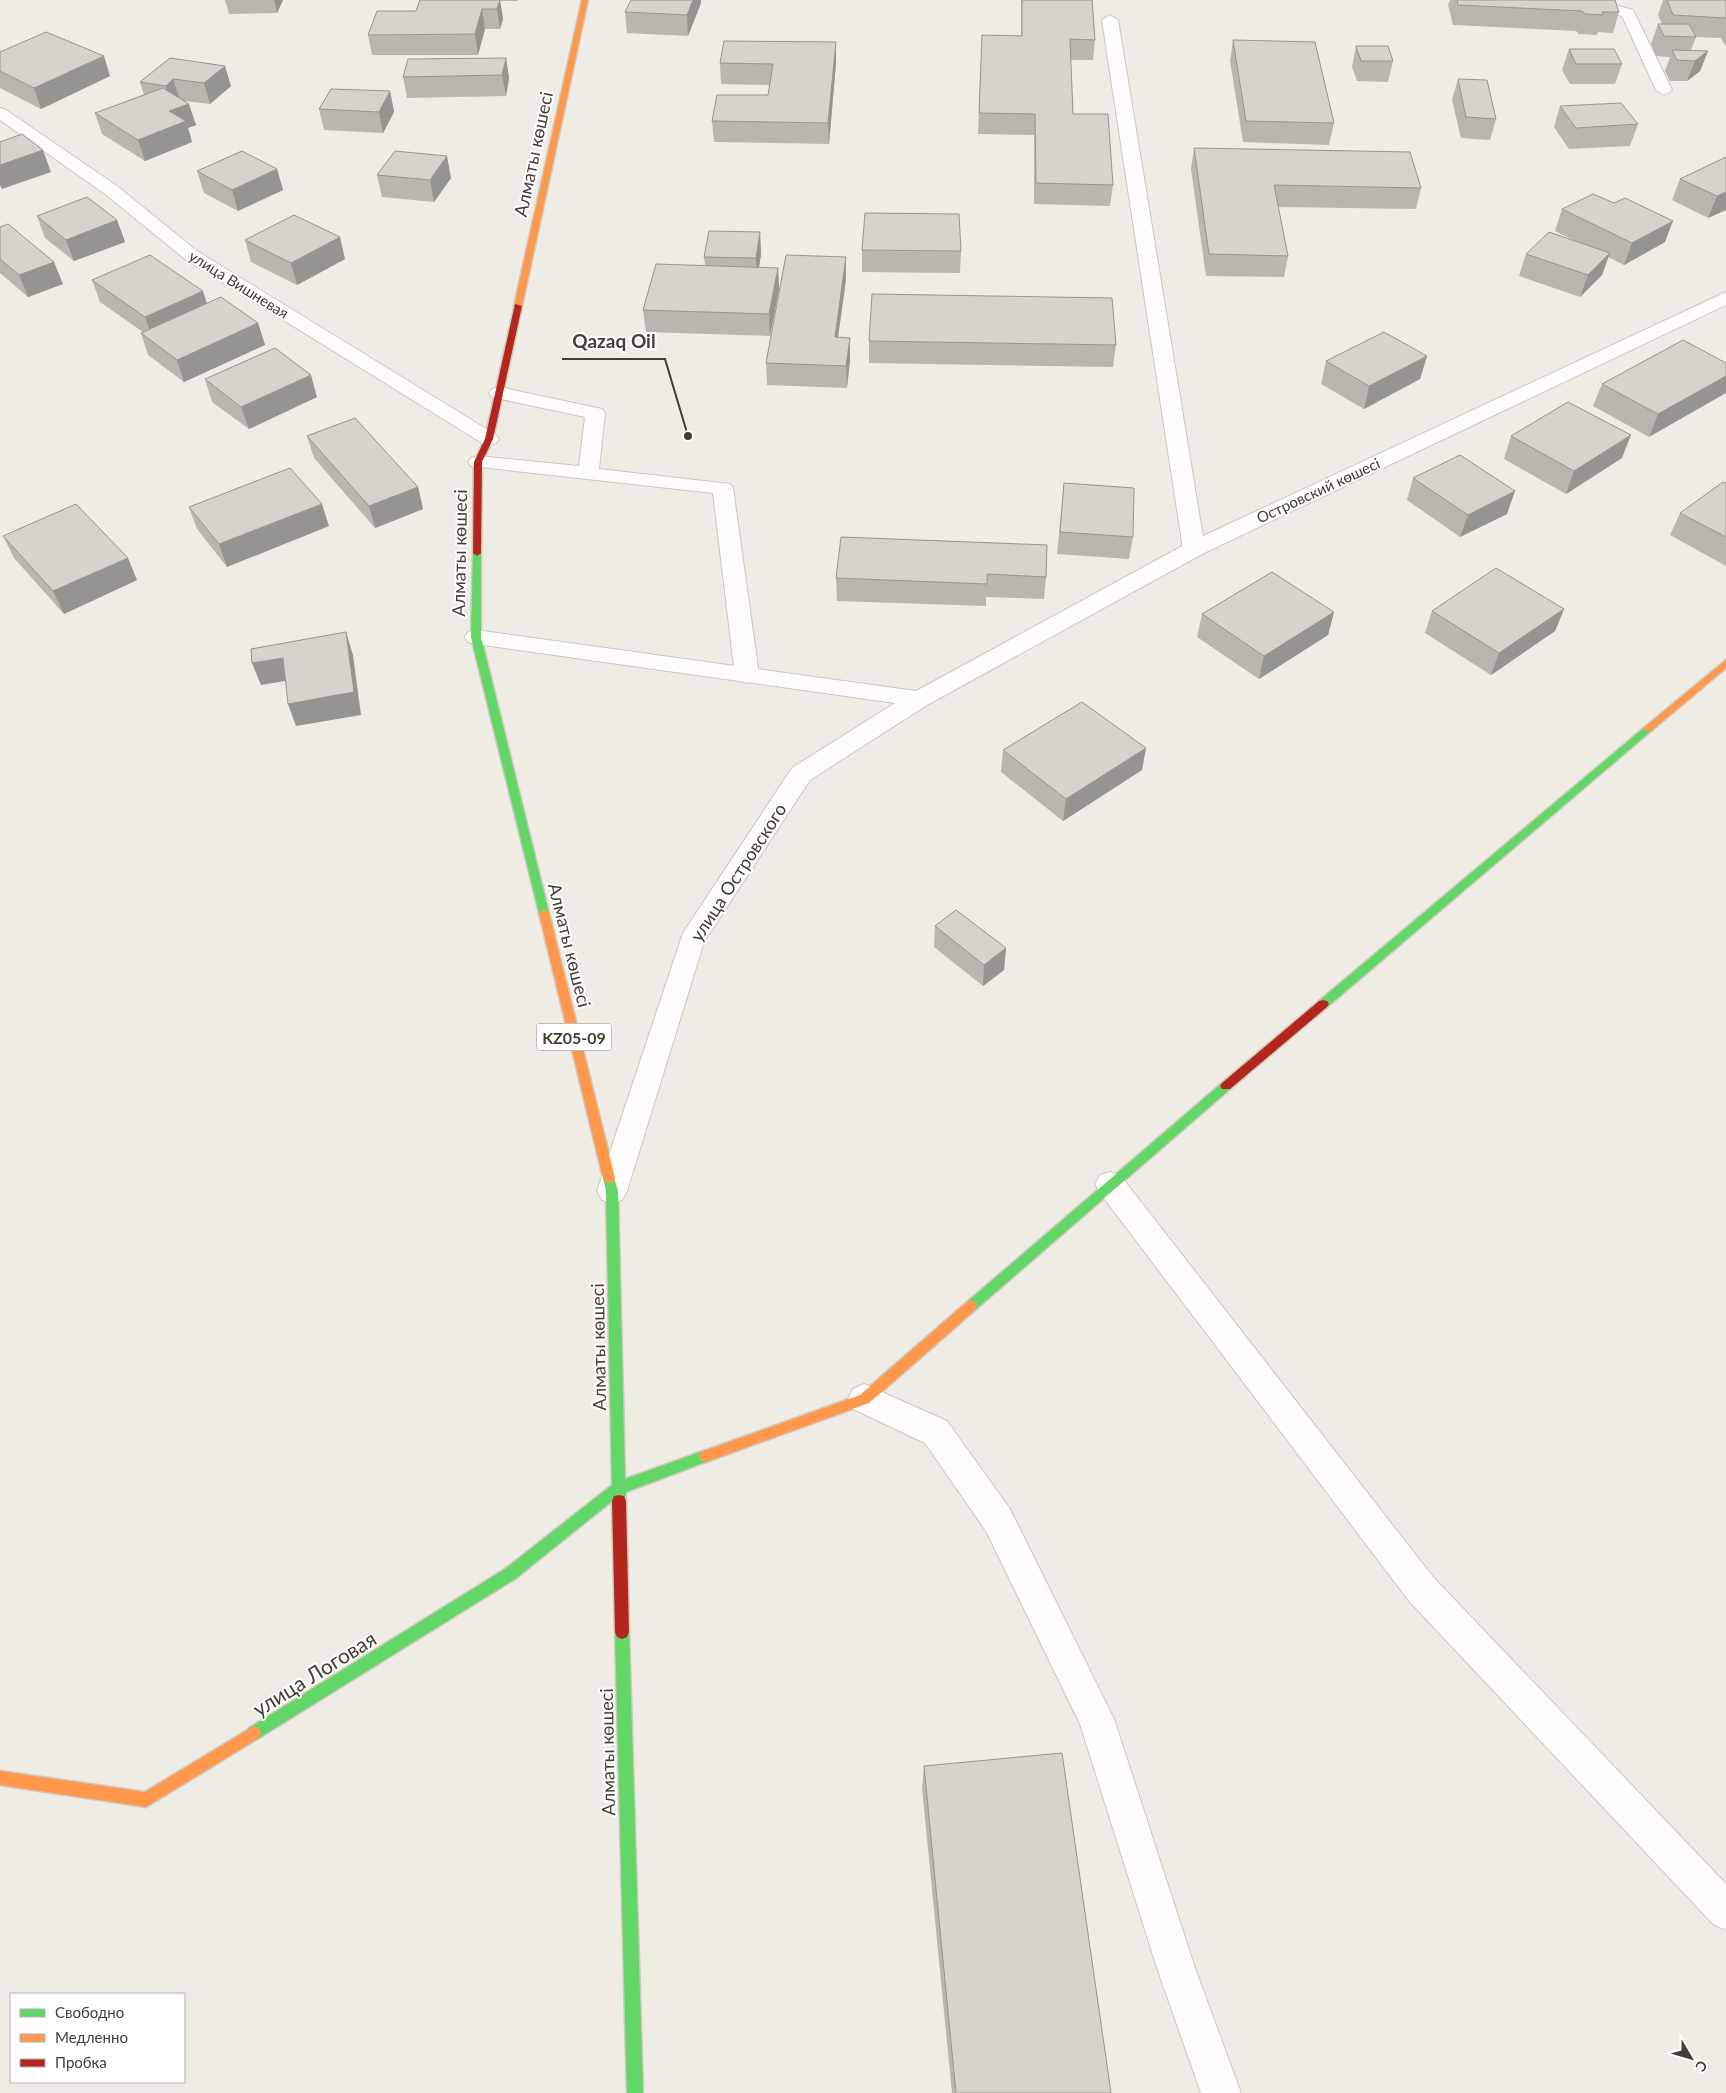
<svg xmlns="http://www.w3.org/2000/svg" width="1726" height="2093" viewBox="0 0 1726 2093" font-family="Lato,sans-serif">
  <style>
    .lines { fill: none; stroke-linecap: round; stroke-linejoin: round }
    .lane-casing { stroke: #cbc8c1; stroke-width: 2 }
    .street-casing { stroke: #cbc8c1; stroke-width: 2 }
    .fast-casing { stroke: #d0cabd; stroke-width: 3 }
    .slow-casing { stroke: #d0cabd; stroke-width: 3 }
    .jam-casing { stroke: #d0cabd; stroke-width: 3 }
    .lane { fill: #fdfcfb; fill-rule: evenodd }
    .street { fill: #fdfcfb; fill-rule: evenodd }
    .fast { fill: #63d668; fill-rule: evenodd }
    .slow { fill: #ff974d; fill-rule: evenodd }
    .jam { fill: #b3261e; fill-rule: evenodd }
    .wall { fill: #b9b5af }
    .shaded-wall { fill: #96948f }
    .building { fill: #d7d3cc; stroke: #96948f }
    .labels { text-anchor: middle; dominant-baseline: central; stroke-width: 4; stroke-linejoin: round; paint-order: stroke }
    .far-street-label { font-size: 15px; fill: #443d32; stroke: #fff }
    .shield { fill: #fff; stroke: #7c7770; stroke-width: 1 }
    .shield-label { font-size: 16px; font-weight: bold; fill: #443d32 }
    .street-label { font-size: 18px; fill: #443d32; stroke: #fff }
    .near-street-label { font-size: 21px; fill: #443d32; stroke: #fff }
    .leader { fill: none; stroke: #443d32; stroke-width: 2 }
    .callout-dot { fill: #443d32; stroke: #fff; stroke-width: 2 }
    .callout-label { font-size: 19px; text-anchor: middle; font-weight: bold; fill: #443d32; stroke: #fff; stroke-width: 4; stroke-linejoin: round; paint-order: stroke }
  </style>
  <rect width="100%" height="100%" fill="#efece5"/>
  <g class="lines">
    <g class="lane-casing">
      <path id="lane" d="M 1519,0 L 1604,2 L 1633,10 L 1672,90 L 1664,95 L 1656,90 L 1622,16 L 1603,10 L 1526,4 Z
        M 1110,15 L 1118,20 L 1205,549 L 1202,554 L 1194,556 L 1186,554 L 1183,549 L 1102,20 Z
        M 499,387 L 602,409 L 605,413 L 599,469 L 730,484 L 733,488 L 759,675 L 755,680 L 747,683 L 739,680 L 735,675 L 713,493 L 471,466 L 468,462 L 471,458 L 478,456 L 579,466 L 585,417 L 492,397 L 489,393 L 492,389 Z
        M 864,1384 L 947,1421 L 1010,1509 L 1114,1719 L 1195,1968 L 1241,2093 L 1201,2093 L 1157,1968 L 1080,1724 L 986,1531 L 925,1443 L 853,1409 L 848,1399 L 853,1389 Z"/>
    </g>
    <g class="street-casing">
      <path id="street" d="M 0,108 L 6,110 L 117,186 L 197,251 L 496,435 L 499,439 L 496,443 L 489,445 L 482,443 L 185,259 L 105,194 L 0,120 Z
        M 1726,292 L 1726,305 L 1202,554 L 927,705 L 810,780 L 704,942 L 627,1191 L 622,1200 L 612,1203 L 602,1200 L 597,1191 L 683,933 L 792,768 L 895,703 L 476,644 L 468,642 L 465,637 L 468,632 L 476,630 L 916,691 L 1186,544 Z
        M 1110,1172 L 1120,1175 L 1433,1577 L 1726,1884 L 1726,1930 L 1713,1924 L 1409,1601 L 1100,1193 L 1095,1184 L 1100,1175 Z"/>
    </g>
    <g class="fast-casing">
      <path id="fast" d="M 477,550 L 481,553 L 481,637 L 549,913 L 544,917 L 539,913 L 471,637 L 473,553 Z
        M 1648,726 L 1653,729 L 1651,731 L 1327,1007 L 1319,1007 L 1317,1004 L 1319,1001 L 1645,727 Z
        M 1226,1081 L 1230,1083 L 1232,1086 L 1230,1089 L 975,1310 L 971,1312 L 967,1310 L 965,1306 L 967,1302 L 1222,1083 Z
        M 609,1173 L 613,1174 L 618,1191 L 625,1479 L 706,1450 L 711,1452 L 713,1456 L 711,1460 L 626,1492 L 624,1506 L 619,1507 L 614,1506 L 612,1501 L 515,1579 L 259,1738 L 254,1740 L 249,1738 L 247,1733 L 249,1728 L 505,1569 L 612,1485 L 606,1191 L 603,1178 L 605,1174 Z
        M 622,1625 L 627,1627 L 629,1632 L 643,2093 L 627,2093 L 615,1632 L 617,1627 Z"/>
    </g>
    <g class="slow-casing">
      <path id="slow" d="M 582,0 L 588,0 L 522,306 L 518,308 L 514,306 Z
        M 1726,660 L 1726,668 L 1651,731 L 1645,731 L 1643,729 L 1645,727 Z
        M 544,909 L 549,913 L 615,1178 L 613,1182 L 609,1183 L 605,1182 L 603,1178 L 539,913 Z
        M 971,1300 L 975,1302 L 977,1306 L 975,1310 L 869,1403 L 706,1462 L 701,1460 L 699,1456 L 701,1452 L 860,1395 L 967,1302 Z
        M 254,1726 L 259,1728 L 261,1733 L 259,1738 L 146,1807 L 0,1785 L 0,1771 L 145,1792 Z"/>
    </g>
    <g class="jam-casing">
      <path id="jam" d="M 515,304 L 522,306 L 493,439 L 482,462 L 481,553 L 477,556 L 473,553 L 474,462 L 485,439 Z
        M 1323,1000 L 1327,1001 L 1329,1004 L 1327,1007 L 1230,1089 L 1222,1089 L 1220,1086 L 1222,1083 L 1319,1001 Z
        M 619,1495 L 624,1496 L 626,1501 L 629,1632 L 627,1637 L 622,1639 L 617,1637 L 615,1632 L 612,1501 L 614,1496 Z"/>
    </g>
    <use href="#lane" class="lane"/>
    <use href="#street" class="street"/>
    <use href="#fast" class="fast"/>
    <use href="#slow" class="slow"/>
    <use href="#jam" class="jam"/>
  </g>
  <path class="wall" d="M 225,0 L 283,0 L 277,13 L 229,14 Z
    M 412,0 L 518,0 L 517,1 L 500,1 L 503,19 L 500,29 L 485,29 L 478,55 L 372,55 L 368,35 L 416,11 L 420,0 Z
    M 1021,0 L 1092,0 L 1095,40 L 1093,60 L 1070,60 L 1073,114 L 1113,185 L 1110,206 L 1034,204 L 1034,135 L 978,134 L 982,35 L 1021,36 Z
    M 1450,0 L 1615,0 L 1619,12 L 1613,33 L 1598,32 L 1597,35 L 1579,34 L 1576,31 L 1453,25 L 1448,5 Z
    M 1663,0 L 1726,0 L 1726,45 L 1724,44 L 1721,38 L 1696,37 L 1691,50 L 1708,51 L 1700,71 L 1687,81 L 1670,81 L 1665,71 L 1670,57 L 1656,56 L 1651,44 L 1658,24 L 1662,24 L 1658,15 Z
    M 701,3 L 688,36 L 627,33 L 625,12 Z
    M 1233,40 L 1334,123 L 1329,145 L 1243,142 L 1230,61 Z
    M 836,42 L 836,63 L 829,144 L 714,142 L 712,121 L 768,95 L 770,85 L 721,84 L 720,63 Z
    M 1356,46 L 1393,61 L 1388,82 L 1357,81 L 1352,67 Z
    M 1569,49 L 1622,64 L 1615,84 L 1570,84 L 1562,70 Z
    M 0,52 L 110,76 L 41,109 L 0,88 Z
    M 170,58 L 231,86 L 210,104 L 185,101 L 196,125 L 188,128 L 192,142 L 145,161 L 102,134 L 95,113 L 144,95 L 140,82 Z
    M 506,58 L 509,78 L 506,96 L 407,98 L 403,77 Z
    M 1458,79 L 1496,119 L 1490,140 L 1461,138 L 1452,100 Z
    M 390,91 L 394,112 L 383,133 L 324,130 L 319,109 Z
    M 1560,106 L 1638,124 L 1630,146 L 1569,149 L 1554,127 Z
    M 1194,148 L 1421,188 L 1416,209 L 1278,207 L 1288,256 L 1284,277 L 1206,276 L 1191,169 Z
    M 1726,157 L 1726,210 L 1708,218 L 1672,200 L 1680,179 Z
    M 277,169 L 283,190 L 238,211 L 204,193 L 197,171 Z
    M 377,175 L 451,178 L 434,202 L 382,197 Z
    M 1562,209 L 1665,242 L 1624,265 L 1608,257 L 1602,275 L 1580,297 L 1519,276 L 1526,254 L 1576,241 L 1555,231 Z
    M 37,216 L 117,220 L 125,242 L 74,261 L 45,238 Z
    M 0,227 L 63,284 L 28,297 L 0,273 Z
    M 760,232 L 761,254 L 759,267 L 778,268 L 779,289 L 770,336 L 646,332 L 643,310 L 705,265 L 704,257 Z
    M 245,240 L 345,259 L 297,285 L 251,262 Z
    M 862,250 L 961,251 L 960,273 L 862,272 Z
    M 846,257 L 846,279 L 838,337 L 850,360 L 847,388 L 767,385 L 766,363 Z
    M 92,280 L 207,304 L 258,323 L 265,345 L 184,382 L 148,355 L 141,333 L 143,332 L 100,302 Z
    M 869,341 L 1116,345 L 1113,367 L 869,363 Z
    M 1427,356 L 1420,379 L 1364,409 L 1321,384 L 1326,361 Z
    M 1726,363 L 1649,437 L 1593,406 L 1602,384 Z
    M 205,379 L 317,397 L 249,429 L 212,402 Z
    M 307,436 L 418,487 L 423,509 L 375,528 L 314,458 Z
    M 1511,436 L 1622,458 L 1566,494 L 1504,459 Z
    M 1413,478 L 1507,514 L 1460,537 L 1407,500 Z
    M 1064,483 L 1133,537 L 1129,559 L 1057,554 Z
    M 1726,483 L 1726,566 L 1670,535 L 1680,513 Z
    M 189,507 L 329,526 L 227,567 L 197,529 Z
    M 3,536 L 137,580 L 64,614 L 14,558 Z
    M 1047,545 L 1046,577 L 1044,599 L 986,597 L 986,606 L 837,601 L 836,578 Z
    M 1564,609 L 1555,631 L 1491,675 L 1425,633 L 1432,611 Z
    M 1334,612 L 1328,635 L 1259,679 L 1197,637 L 1202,614 Z
    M 1146,748 L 1142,770 L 1063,821 L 1001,772 L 1003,750 Z
    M 935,926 L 1006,948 L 1004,970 L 983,986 L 934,947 Z
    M 924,1766 L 1111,2093 L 952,2093 L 922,1788 Z"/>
  <path class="shaded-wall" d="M 274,0 L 283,0 L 277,13 Z
    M 500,0 L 503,19 L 500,29 L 497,9 Z
    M 693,0 L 701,0 L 701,3 L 688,36 L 687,15 Z
    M 482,9 L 485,29 L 478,55 L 475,34 Z
    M 836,42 L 836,63 L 829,144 L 828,123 Z
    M 1708,51 L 1700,71 L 1687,81 L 1695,61 Z
    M 104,56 L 110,76 L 41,109 L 34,88 Z
    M 506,58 L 509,78 L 506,96 L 502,75 Z
    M 225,66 L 231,86 L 210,104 L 204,83 Z
    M 173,79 L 180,100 L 172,107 L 166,86 Z
    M 390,91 L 394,112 L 383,133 L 379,112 Z
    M 189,104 L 196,125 L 188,128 L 192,142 L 145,161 L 138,140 L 169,111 Z
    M 43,150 L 51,172 L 2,189 L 0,185 L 0,165 Z
    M 447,156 L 451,178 L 434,202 L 430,180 Z
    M 277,169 L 283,190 L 238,211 L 232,190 Z
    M 1726,192 L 1726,210 L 1708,218 L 1717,196 Z
    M 117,220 L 125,242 L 74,261 L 66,240 Z
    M 1673,221 L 1665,242 L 1624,265 L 1632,243 Z
    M 760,232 L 761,254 L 757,280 L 756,258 Z
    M 340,237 L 345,259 L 297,285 L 291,263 Z
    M 1610,253 L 1602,275 L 1580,297 L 1588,275 Z
    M 846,257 L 846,279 L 835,359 L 835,337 Z
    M 54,262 L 63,284 L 28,297 L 19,275 Z
    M 778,268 L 779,289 L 770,336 L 769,314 Z
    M 203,291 L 210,313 L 153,339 L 145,317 Z
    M 258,323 L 265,345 L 184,382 L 177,360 Z
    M 850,338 L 850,360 L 847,388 L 846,366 Z
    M 1427,356 L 1420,379 L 1364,409 L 1369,386 Z
    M 311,375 L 317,397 L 249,429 L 241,407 Z
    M 1726,376 L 1726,393 L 1649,437 L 1658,414 Z
    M 1631,435 L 1622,458 L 1566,494 L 1574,471 Z
    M 418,487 L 423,509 L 375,528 L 369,506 Z
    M 1515,491 L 1507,514 L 1460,537 L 1468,515 Z
    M 322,504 L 329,526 L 227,567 L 219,544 Z
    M 128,558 L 137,580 L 64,614 L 53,591 Z
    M 1564,609 L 1555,631 L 1491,675 L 1499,653 Z
    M 1334,612 L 1328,635 L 1259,679 L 1264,656 Z
    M 346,632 L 353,655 L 361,715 L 296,726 L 288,704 Z
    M 283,658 L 291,680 L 261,685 L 252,663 Z
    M 1146,748 L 1142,770 L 1063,821 L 1066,799 Z
    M 1006,948 L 1004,970 L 983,986 L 984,965 Z"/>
  <path class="building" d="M 420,0 L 500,0 L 497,9 L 482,9 L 475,34 L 368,35 L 377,11 L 416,11 Z
    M 631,0 L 693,0 L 687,15 L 625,12 Z
    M 1022,0 L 1092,0 L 1095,40 L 1070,39 L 1073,114 L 1108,114 L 1113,185 L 1036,183 L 1035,114 L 979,113 L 982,35 L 1022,36 Z
    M 1457,0 L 1615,0 L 1619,12 L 1602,12 L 1603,15 L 1585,14 L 1582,11 L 1458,5 Z
    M 1667,0 L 1726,0 L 1726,18 L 1673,15 Z
    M 1658,24 L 1689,24 L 1696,37 L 1664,36 Z
    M 46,32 L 104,56 L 34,88 L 0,71 L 0,52 Z
    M 1233,40 L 1315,42 L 1334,123 L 1246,121 Z
    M 724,41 L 836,42 L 828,123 L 712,121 L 717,95 L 768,95 L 773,64 L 720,63 Z
    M 1356,46 L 1388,46 L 1393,61 L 1361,61 Z
    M 1569,49 L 1614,49 L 1622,64 L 1576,64 Z
    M 1672,50 L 1708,51 L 1695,61 L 1677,60 Z
    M 170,58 L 225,66 L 204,83 L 173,79 L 166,86 L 140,82 Z
    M 506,58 L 502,75 L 403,77 L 408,59 Z
    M 1458,79 L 1487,80 L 1496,119 L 1466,117 Z
    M 163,88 L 189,104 L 169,111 L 186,121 L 138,140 L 95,113 Z
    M 331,89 L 390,91 L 379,112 L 319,109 Z
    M 1621,103 L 1638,124 L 1576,128 L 1560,106 Z
    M 22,134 L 43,150 L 0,165 L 0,142 Z
    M 1194,148 L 1410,152 L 1421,188 L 1274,185 L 1288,256 L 1209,254 Z
    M 242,151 L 277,169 L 232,190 L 197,171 Z
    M 395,151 L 447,156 L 430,180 L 377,175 Z
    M 1726,157 L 1726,192 L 1717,196 L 1680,179 Z
    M 1593,194 L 1614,203 L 1625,198 L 1673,221 L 1632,243 L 1562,209 Z
    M 87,197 L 117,220 L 66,240 L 37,216 Z
    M 865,213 L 959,214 L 961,251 L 862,250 Z
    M 294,215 L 340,237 L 291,263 L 245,240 Z
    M 8,224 L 54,262 L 19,275 L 0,259 L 0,227 Z
    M 709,231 L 760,232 L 756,258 L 704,257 Z
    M 1549,232 L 1610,253 L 1588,275 L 1526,254 Z
    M 150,255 L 203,291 L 145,317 L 92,280 Z
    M 786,255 L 846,257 L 835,337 L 850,338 L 846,366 L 766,363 Z
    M 656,264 L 778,268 L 769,314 L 643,310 Z
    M 872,294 L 1112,298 L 1116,345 L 869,341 Z
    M 221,297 L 258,323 L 177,360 L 141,333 Z
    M 1384,332 L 1427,356 L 1369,386 L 1326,361 Z
    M 1683,340 L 1726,363 L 1726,376 L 1658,414 L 1602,384 Z
    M 275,348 L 311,375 L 241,407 L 205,379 Z
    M 1568,402 L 1631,435 L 1574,471 L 1511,436 Z
    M 355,418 L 418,487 L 369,506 L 307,436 Z
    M 1460,455 L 1515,491 L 1468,515 L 1413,478 Z
    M 290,468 L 322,504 L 219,544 L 189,507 Z
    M 1723,482 L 1726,483 L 1726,537 L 1680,513 Z
    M 1064,483 L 1134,488 L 1133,537 L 1060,532 Z
    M 76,504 L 128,558 L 53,591 L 3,536 Z
    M 841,537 L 1047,545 L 1046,577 L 987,574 L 987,584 L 836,578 Z
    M 1496,568 L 1564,609 L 1499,653 L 1432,611 Z
    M 1272,572 L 1334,612 L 1264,656 L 1202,614 Z
    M 346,632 L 354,692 L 288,704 L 283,658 L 252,663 L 251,649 Z
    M 1082,702 L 1146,748 L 1066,799 L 1003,750 Z
    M 956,910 L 1006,948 L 984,965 L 935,926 Z
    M 1062,1753 L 1111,2093 L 956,2093 L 924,1766 Z"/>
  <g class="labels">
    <g class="far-street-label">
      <text transform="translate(239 284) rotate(32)">улица Вишневая</text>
      <text transform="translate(1318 490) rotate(-25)">Островский көшесі</text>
    </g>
    <rect class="shield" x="536.5" y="1023.5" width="75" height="27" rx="4"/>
    <g class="shield-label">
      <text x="574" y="1037">KZ05-09</text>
    </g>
    <g class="street-label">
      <text transform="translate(533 154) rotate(-78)">Алматы көшесі</text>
      <text transform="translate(459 553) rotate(-89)">Алматы көшесі</text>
      <text transform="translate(738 872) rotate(-57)">улица Островского</text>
      <text transform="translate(570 945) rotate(76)">Алматы көшесі</text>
      <text transform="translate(598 1347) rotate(-91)">Алматы көшесі</text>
      <text transform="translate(607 1752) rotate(-91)">Алматы көшесі</text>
    </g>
    <g class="near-street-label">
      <text transform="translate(314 1673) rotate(-32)">улица Логовая</text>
    </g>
  </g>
  <path class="leader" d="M688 436L665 359H562"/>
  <circle class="callout-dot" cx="688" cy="436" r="5"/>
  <g class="callout-label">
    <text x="614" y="348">Qazaq Oil</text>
  </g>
  <rect x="10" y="1993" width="175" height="90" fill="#ffffff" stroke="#b4b1ad"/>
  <rect x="20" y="2009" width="25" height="8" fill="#63d668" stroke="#b4b1ad"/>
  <text x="55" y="2018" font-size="15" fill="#443d32">Свободно</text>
  <rect x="20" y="2034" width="25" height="8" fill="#ff974d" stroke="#b4b1ad"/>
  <text x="55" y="2043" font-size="15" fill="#443d32">Медленно</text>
  <rect x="20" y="2059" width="25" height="8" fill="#b3261e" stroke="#b4b1ad"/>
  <text x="55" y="2068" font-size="15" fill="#443d32">Пробка</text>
  <g transform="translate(1691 2058) rotate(128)" stroke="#ffffff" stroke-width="4" paint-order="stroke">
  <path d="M0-4L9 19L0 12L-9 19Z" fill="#443d32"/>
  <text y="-8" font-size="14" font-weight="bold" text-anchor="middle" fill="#443d32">С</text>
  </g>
</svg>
